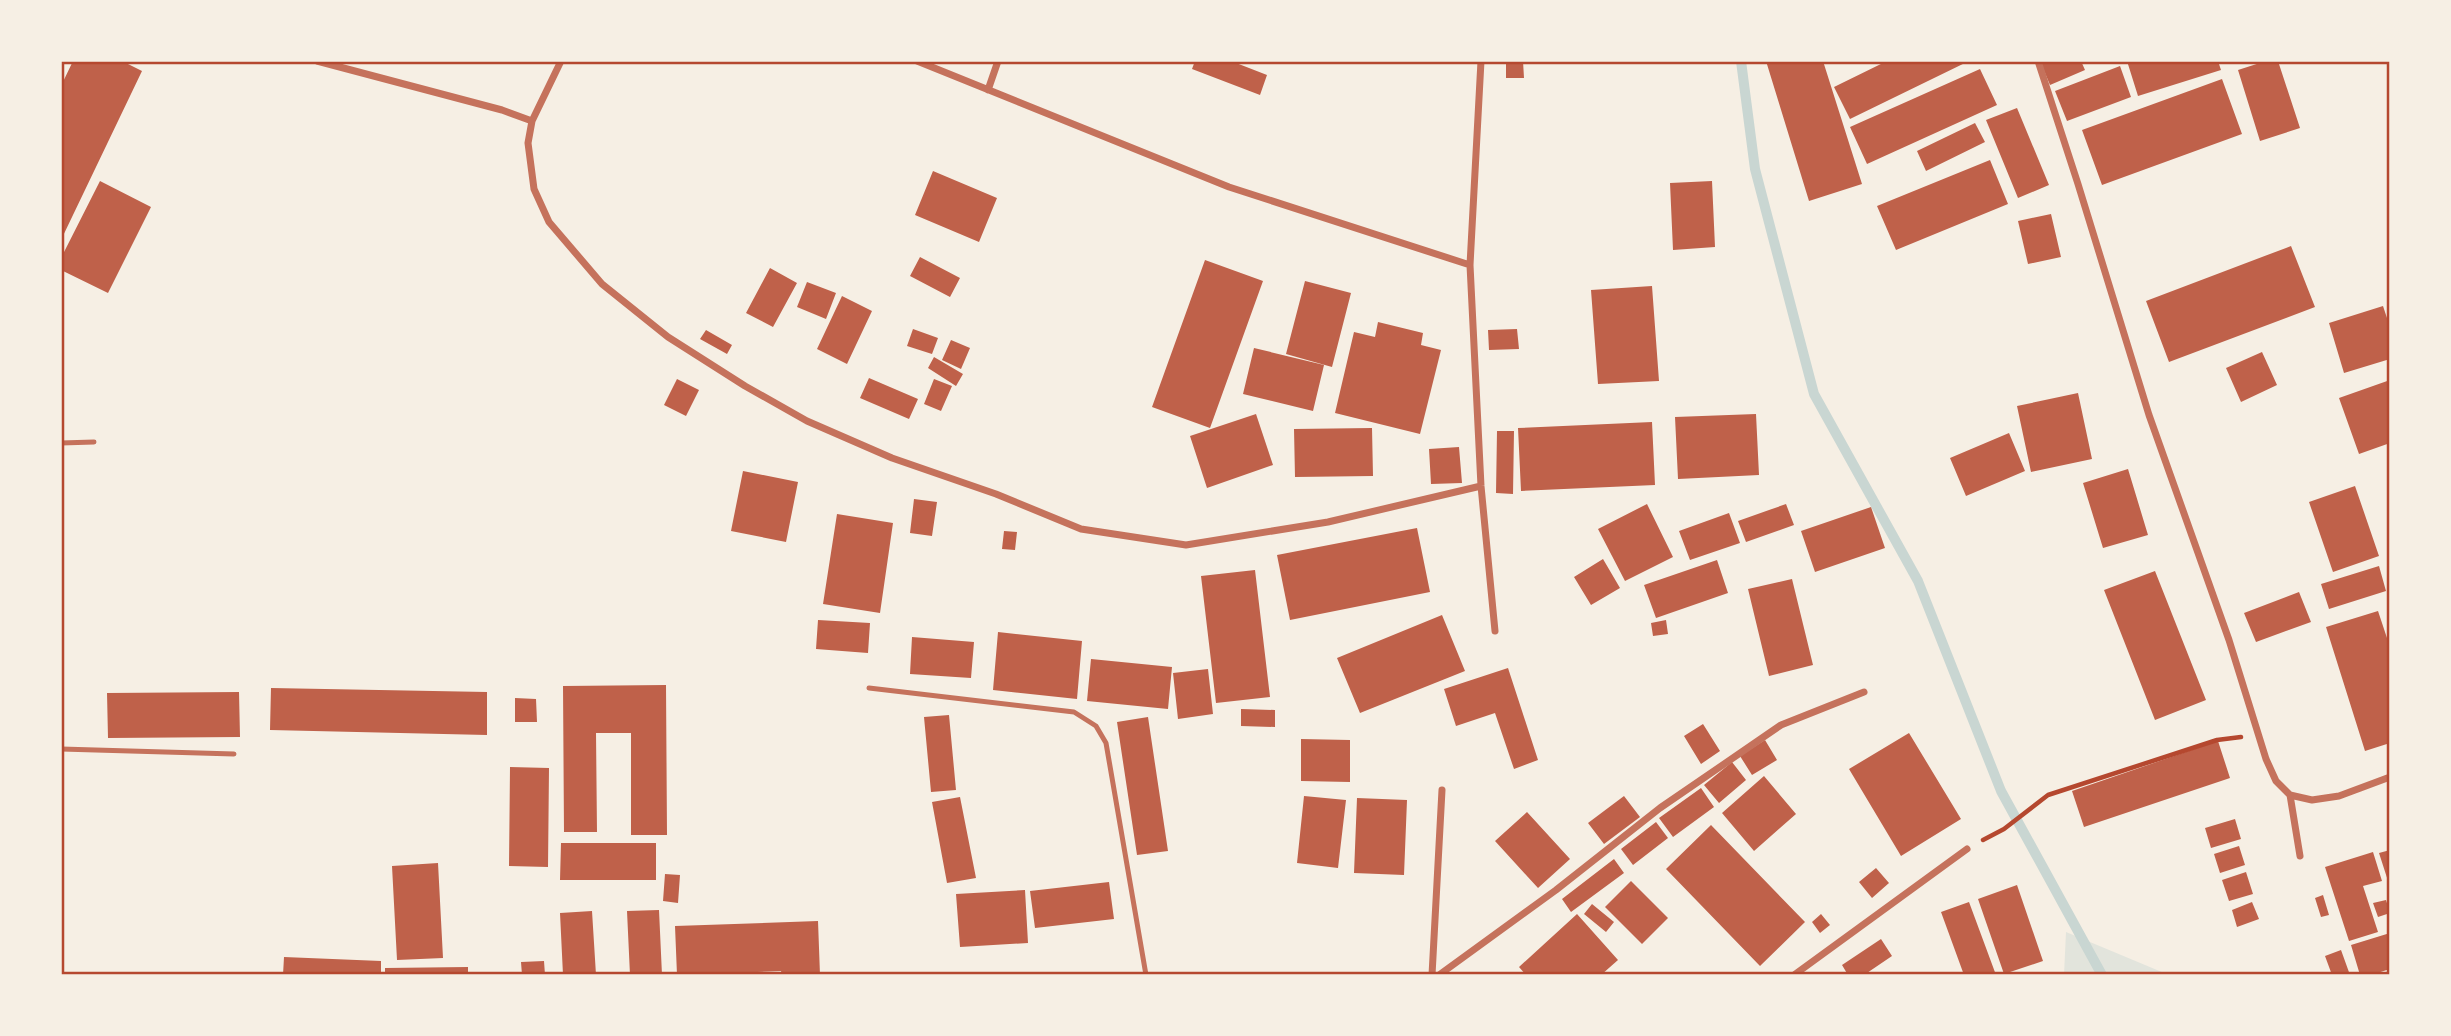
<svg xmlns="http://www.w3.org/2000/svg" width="2451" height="1036" viewBox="0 0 2451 1036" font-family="Arial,sans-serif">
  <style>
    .green { fill: #e2e4dc }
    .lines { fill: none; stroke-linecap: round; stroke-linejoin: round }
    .stream { stroke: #c9d6d2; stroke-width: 10 }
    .building { fill: #bf614a }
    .path { stroke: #b5482f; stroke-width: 4.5 }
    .service { stroke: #c5725c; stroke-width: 5 }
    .minor { stroke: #c5725c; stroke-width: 7 }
    .neatline { fill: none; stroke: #b5482f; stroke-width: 2.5 }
  </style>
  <rect width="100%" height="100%" fill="#f6efe4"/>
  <path class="green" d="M 2066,932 L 2169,975 L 2064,975 Z"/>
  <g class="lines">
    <path class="stream" d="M 1741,61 L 1755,169 L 1814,394 L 1918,581 L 2001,791 L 2102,975"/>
  </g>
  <path class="building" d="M 73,61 L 122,61 L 142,71 L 61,240 L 61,86 Z
    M 1195,61 L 1231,61 L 1267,75 L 1260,95 L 1192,69 Z
    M 1506,61 L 1523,61 L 1524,78 L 1506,78 Z
    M 1766,61 L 1823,61 L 1862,184 L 1809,201 Z
    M 1887,61 L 1969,61 L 1850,119 L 1834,87 Z
    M 2040,61 L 2081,61 L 2085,70 L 2050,85 Z
    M 2127,61 L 2218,61 L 2221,70 L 2138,96 Z
    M 2266,61 L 2278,61 L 2300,128 L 2260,141 L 2238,70 Z
    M 2120,66 L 2131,97 L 2067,121 L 2055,91 Z
    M 1980,69 L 1997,105 L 1867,164 L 1850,127 Z
    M 2222,79 L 2242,134 L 2102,185 L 2082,130 Z
    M 2017,108 L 2049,185 L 2018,198 L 1986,120 Z
    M 1975,123 L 1985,142 L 1926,171 L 1917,151 Z
    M 1990,160 L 2008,204 L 1896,250 L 1877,206 Z
    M 933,171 L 997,198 L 979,242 L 915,215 Z
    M 100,181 L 151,207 L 108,293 L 61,270 L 61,258 Z
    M 1712,181 L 1715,247 L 1673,250 L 1670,183 Z
    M 2051,214 L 2061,257 L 2028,264 L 2018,221 Z
    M 2291,246 L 2315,307 L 2169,362 L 2146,301 Z
    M 920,257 L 960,278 L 950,297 L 910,276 Z
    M 1205,260 L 1263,281 L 1210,428 L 1152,407 Z
    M 770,268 L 797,283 L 773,327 L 746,313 Z
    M 1305,281 L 1351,293 L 1332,367 L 1286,354 Z
    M 807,282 L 836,293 L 826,319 L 797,307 Z
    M 1652,286 L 1659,381 L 1598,384 L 1591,290 Z
    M 842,296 L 872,311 L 847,364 L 817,349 Z
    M 2383,306 L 2390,327 L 2390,359 L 2344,373 L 2329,323 Z
    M 1378,322 L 1423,333 L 1421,345 L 1441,350 L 1420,434 L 1335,413 L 1354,332 L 1375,337 Z
    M 913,329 L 938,338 L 932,354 L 907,346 Z
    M 1517,329 L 1519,349 L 1489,350 L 1488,330 Z
    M 706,330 L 732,345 L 727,354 L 700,339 Z
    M 951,340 L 970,348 L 961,369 L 942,360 Z
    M 1254,348 L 1324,365 L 1313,411 L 1243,394 Z
    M 2262,352 L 2277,385 L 2241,402 L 2226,368 Z
    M 934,357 L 963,374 L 956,386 L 928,368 Z
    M 869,378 L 918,399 L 909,419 L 860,398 Z
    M 677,379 L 699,390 L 686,416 L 664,405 Z
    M 934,379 L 952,386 L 941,411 L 924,404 Z
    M 2390,380 L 2390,443 L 2359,454 L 2339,398 Z
    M 2078,393 L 2092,459 L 2031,472 L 2017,406 Z
    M 1256,414 L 1273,465 L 1207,488 L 1190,436 Z
    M 1756,414 L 1759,475 L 1678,479 L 1675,417 Z
    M 1652,422 L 1655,485 L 1521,491 L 1518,428 Z
    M 1372,428 L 1373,476 L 1295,477 L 1294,429 Z
    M 1497,431 L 1514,431 L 1513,494 L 1496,493 Z
    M 2009,433 L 2025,471 L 1966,496 L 1950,458 Z
    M 1459,447 L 1462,483 L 1431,484 L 1429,449 Z
    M 2128,469 L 2148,535 L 2103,548 L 2083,483 Z
    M 743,471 L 798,482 L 786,542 L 731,531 Z
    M 2355,486 L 2379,556 L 2333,572 L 2309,502 Z
    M 914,499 L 937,502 L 932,536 L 910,533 Z
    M 1647,504 L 1673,557 L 1625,581 L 1598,529 Z
    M 1786,504 L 1794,525 L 1746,542 L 1738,521 Z
    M 1871,507 L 1885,548 L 1815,572 L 1801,531 Z
    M 1729,513 L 1740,543 L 1690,560 L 1679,531 Z
    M 837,514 L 893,523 L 880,613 L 823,604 Z
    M 1417,528 L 1430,592 L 1290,620 L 1277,555 Z
    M 1004,531 L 1017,532 L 1015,550 L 1002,549 Z
    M 1603,559 L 1620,588 L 1591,605 L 1574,577 Z
    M 1717,560 L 1728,593 L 1656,618 L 1644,585 Z
    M 2379,566 L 2386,591 L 2329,609 L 2321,584 Z
    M 1255,570 L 1270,697 L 1216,703 L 1201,576 Z
    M 2155,571 L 2206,700 L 2155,720 L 2104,590 Z
    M 1792,579 L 1813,665 L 1769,676 L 1748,589 Z
    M 2299,592 L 2311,622 L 2256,642 L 2244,613 Z
    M 2378,611 L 2390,647 L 2390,743 L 2365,751 L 2326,627 Z
    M 1442,615 L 1465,671 L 1360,713 L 1337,658 Z
    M 818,620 L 870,623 L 868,653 L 816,649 Z
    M 1666,620 L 1668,634 L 1653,636 L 1651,623 Z
    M 998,632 L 1082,641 L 1077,699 L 993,690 Z
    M 912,637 L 974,642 L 971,678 L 910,674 Z
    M 1091,659 L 1172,667 L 1168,709 L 1087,701 Z
    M 1508,668 L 1538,760 L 1514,769 L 1495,713 L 1456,726 L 1444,689 Z
    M 1208,669 L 1213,714 L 1178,719 L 1173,673 Z
    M 666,685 L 667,835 L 631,835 L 631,733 L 596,733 L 597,832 L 564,832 L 563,686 Z
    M 271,688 L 487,692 L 487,735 L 270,730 Z
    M 239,692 L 240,737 L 108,738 L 107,693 Z
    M 515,698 L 536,699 L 537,722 L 515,722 Z
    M 1241,709 L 1275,710 L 1275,727 L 1241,726 Z
    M 949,715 L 956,790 L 931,792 L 924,717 Z
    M 1148,717 L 1168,851 L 1137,855 L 1117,722 Z
    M 1703,724 L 1720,751 L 1701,764 L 1684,736 Z
    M 1909,733 L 1961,819 L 1901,856 L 1849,769 Z
    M 1301,739 L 1350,740 L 1350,782 L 1301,781 Z
    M 1765,740 L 1777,760 L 1752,775 L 1740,756 Z
    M 2218,741 L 2230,778 L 2084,827 L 2072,791 Z
    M 1732,762 L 1746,780 L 1719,803 L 1704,785 Z
    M 510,767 L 549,768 L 548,867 L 509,866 Z
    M 1764,776 L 1796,814 L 1754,851 L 1722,813 Z
    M 1701,788 L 1714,807 L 1673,837 L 1659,818 Z
    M 1304,796 L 1346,800 L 1338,868 L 1297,863 Z
    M 1624,796 L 1640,817 L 1604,844 L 1588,823 Z
    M 960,797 L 976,878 L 947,883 L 932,802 Z
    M 1357,798 L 1407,800 L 1404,875 L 1354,873 Z
    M 1527,812 L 1570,859 L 1538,888 L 1495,841 Z
    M 2235,819 L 2241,839 L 2211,848 L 2205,828 Z
    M 1656,822 L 1668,838 L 1633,865 L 1621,849 Z
    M 1711,825 L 1805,922 L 1760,966 L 1666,869 Z
    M 561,843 L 656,843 L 656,880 L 560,880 Z
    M 2239,846 L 2245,865 L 2220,873 L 2214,854 Z
    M 2390,850 L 2390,884 L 2389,884 L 2379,853 Z
    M 2373,852 L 2382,881 L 2363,886 L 2378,932 L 2349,941 L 2325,867 Z
    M 1614,859 L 1624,873 L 1571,912 L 1562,899 Z
    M 438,863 L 443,958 L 397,960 L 392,866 Z
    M 1876,868 L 1889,883 L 1872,898 L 1859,882 Z
    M 2246,872 L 2253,894 L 2229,901 L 2222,880 Z
    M 665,874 L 680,875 L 678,903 L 663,901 Z
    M 1631,881 L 1668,918 L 1642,944 L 1605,907 Z
    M 1109,882 L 1114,919 L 1035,928 L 1030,891 Z
    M 2017,885 L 2043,961 L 2004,974 L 1978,899 Z
    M 1025,890 L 1028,943 L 960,947 L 956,894 Z
    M 2323,895 L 2329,915 L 2321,917 L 2315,898 Z
    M 2386,900 L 2390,913 L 2378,917 L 2373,903 Z
    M 1969,902 L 1996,975 L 1964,975 L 1941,912 Z
    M 2252,902 L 2259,919 L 2237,927 L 2232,910 Z
    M 1592,904 L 1614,922 L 1606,932 L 1584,914 Z
    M 659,910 L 662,975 L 630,975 L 627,911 Z
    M 592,911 L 596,975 L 563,975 L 560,913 Z
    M 1577,914 L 1618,960 L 1601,975 L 1526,975 L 1519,967 Z
    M 1821,914 L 1830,925 L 1820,933 L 1812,922 Z
    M 818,921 L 820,975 L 782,975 L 781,971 L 677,975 L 675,926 Z
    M 2390,933 L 2390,969 L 2371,975 L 2360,975 L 2351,945 Z
    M 1881,939 L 1892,956 L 1864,975 L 1848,975 L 1842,965 Z
    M 2341,950 L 2350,975 L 2332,975 L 2325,956 Z
    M 284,957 L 381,961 L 381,975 L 283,975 Z
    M 544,961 L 545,975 L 522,975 L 521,962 Z
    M 468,967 L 468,975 L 385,975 L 385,968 Z"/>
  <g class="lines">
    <path class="path" d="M 1983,840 L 2004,829 L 2048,795 L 2217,740 L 2241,737"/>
    <path class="service" d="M 61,443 L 94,442
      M 869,688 L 1074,712 L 1096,726 L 1106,743 L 1146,975
      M 61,749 L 234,754"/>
    <path class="minor" d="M 317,61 L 502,110 L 532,121
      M 561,61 L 532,121 L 528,143 L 534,189 L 549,222 L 602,284 L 668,337 L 745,386 L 807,421 L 892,458 L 996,494 L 1081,529 L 1186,545 L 1328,522 L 1481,486
      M 917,61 L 1229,187 L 1470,265
      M 1481,61 L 1470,265 L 1481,486 L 1495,631
      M 2038,61 L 2078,184 L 2149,415 L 2229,640 L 2266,759 L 2276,781 L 2290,795 L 2300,856
      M 988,90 L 998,61
      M 2290,795 L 2312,800 L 2339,796 L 2390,777
      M 1432,975 L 1442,790
      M 1439,975 L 1556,890 L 1660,808 L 1781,725 L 1864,692
      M 1794,975 L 1967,849"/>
  </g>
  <rect width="2451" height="1036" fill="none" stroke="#f6efe4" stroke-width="126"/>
  <rect x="63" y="63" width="2325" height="910" class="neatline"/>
</svg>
